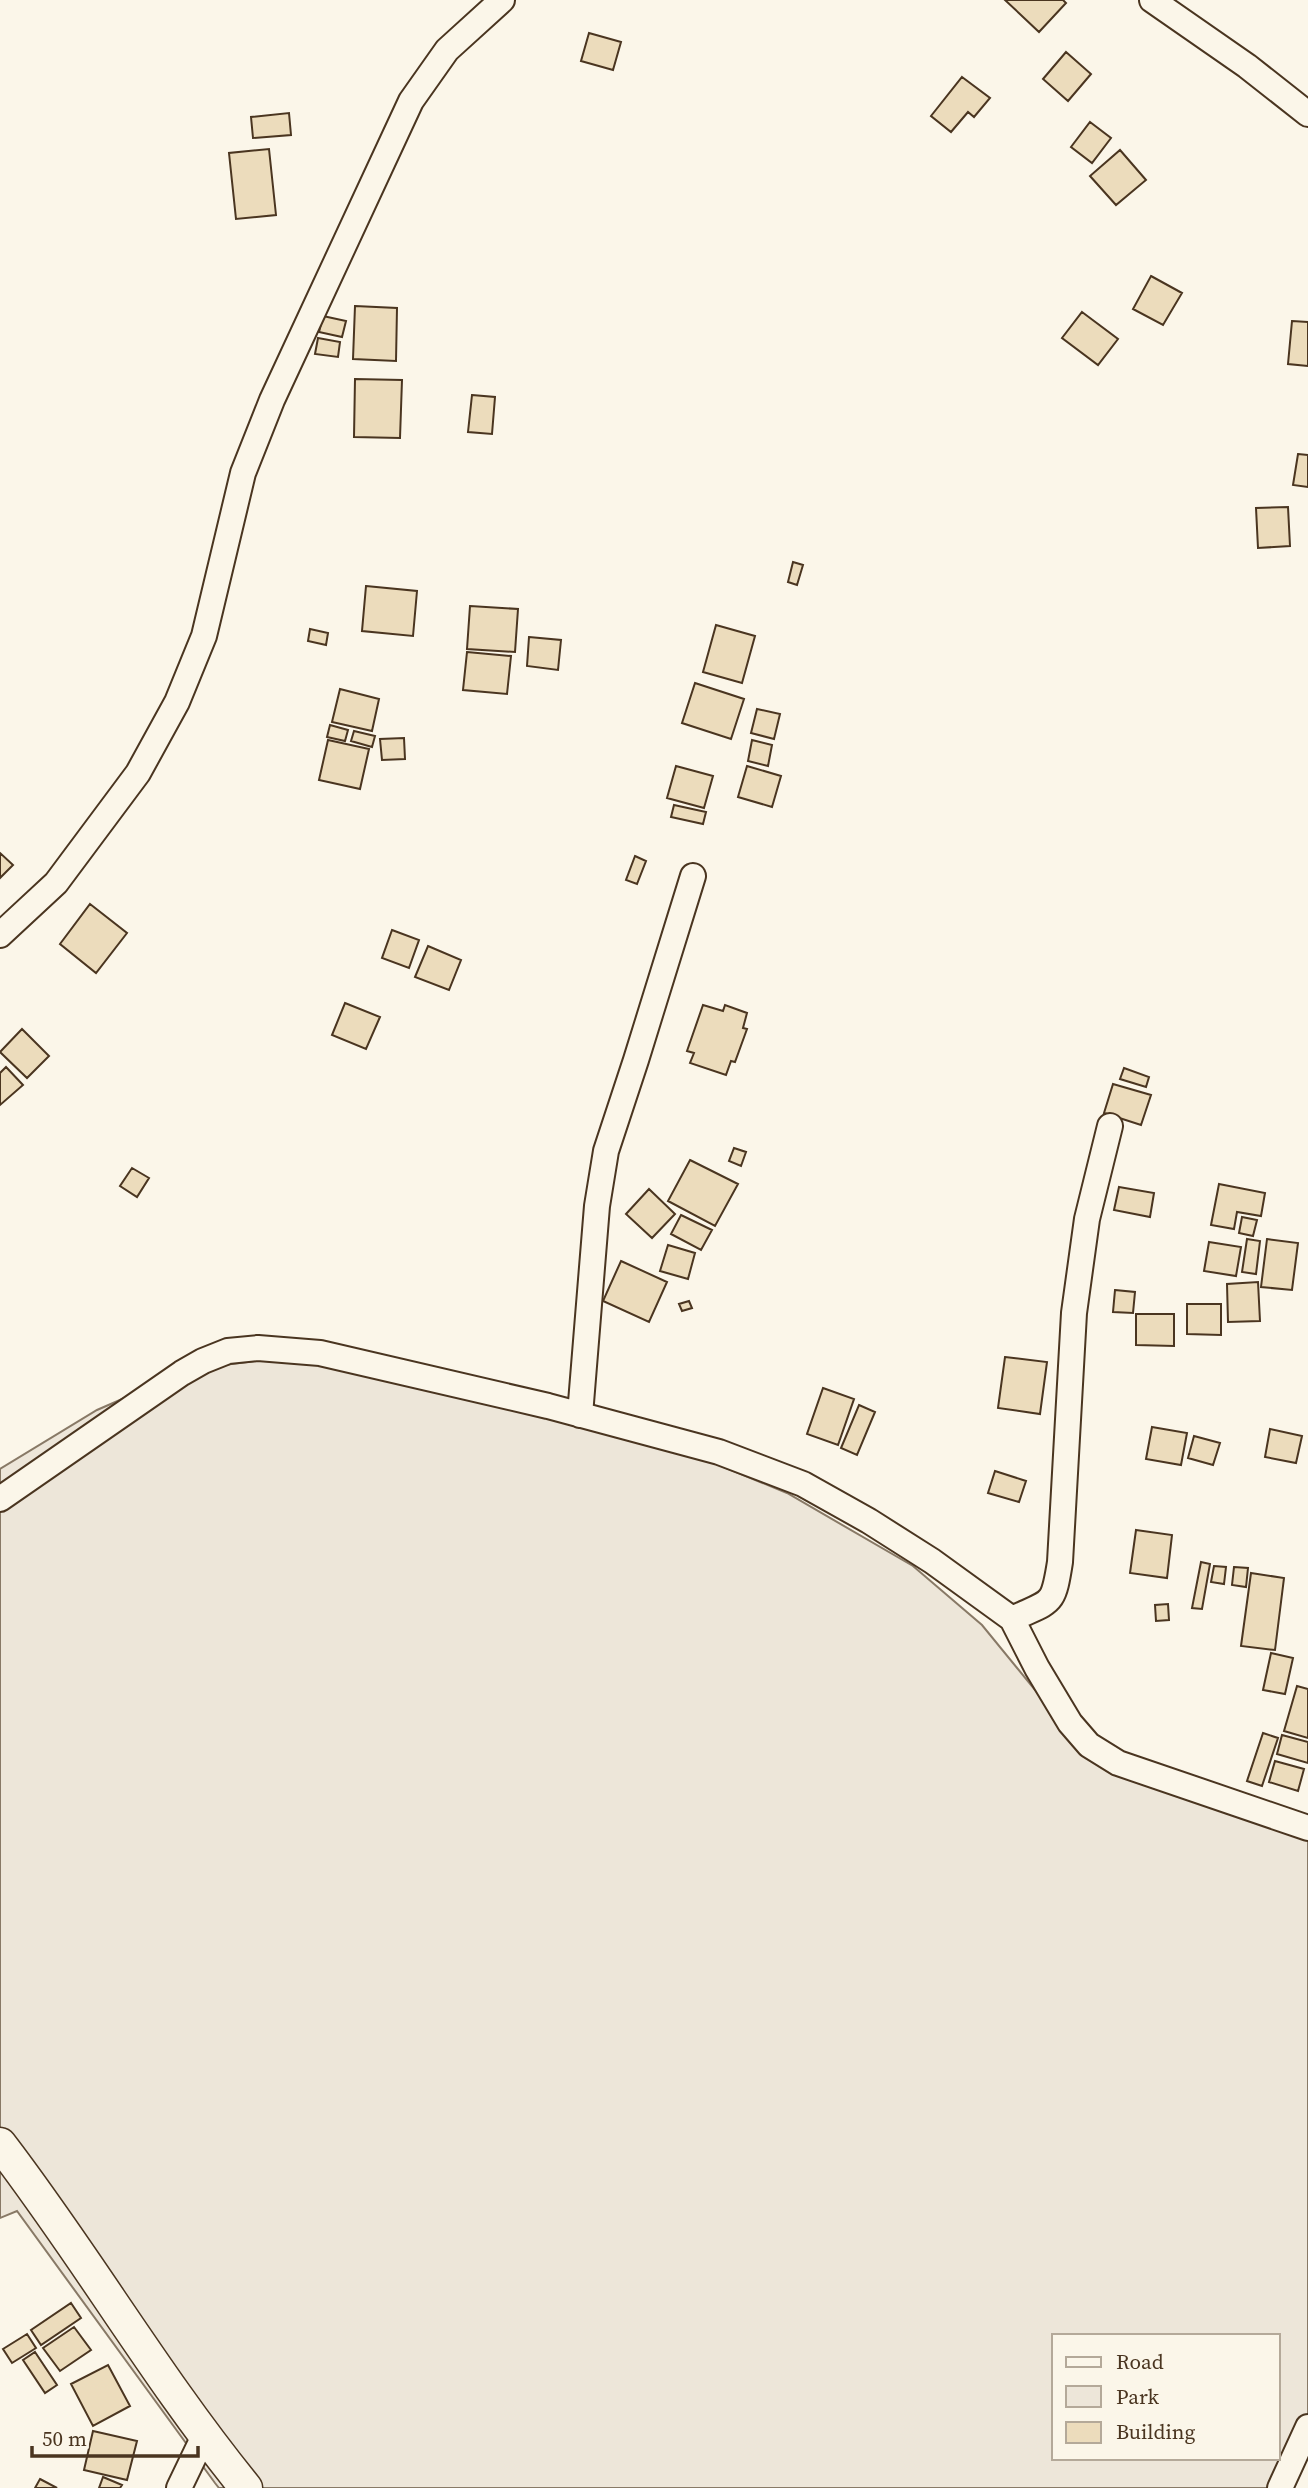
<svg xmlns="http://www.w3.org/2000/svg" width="1308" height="2488" viewBox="0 0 1308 2488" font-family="'Source Serif 4',serif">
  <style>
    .green { fill: #ede6d9; stroke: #887966; stroke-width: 2; fill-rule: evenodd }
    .building { fill: #ecdcbc; stroke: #4a3520; stroke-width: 2 }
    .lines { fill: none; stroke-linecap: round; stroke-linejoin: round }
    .minor-casing { stroke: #4a3520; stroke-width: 28 }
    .major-casing { stroke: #4a3520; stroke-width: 35 }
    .minor { stroke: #fbf6e9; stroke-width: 24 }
    .major { stroke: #fbf6e9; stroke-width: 32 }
  </style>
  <rect width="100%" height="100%" fill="#fbf6e9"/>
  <path class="green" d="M 314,1354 L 539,1413 L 714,1463 L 787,1493 L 913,1566 L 982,1625 L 1066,1728 L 1118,1754 L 1308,1819 L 1308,2422 L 1280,2488 L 219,2488 L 215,2483 L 17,2211 L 0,2218 L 0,1469 L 97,1410 L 191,1369 ZM 1054,2336 L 1278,2336 L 1278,2458 L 1054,2458 Z"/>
  <path class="building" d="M 1005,0 L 1063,0 L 1066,3 L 1039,32 Z
    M 589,33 L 621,42 L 613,70 L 581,61 Z
    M 1066,52 L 1091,74 L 1068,101 L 1043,79 Z
    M 962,77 L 990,98 L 974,117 L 968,112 L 951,132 L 931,116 Z
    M 289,113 L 291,135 L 253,138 L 251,117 Z
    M 1090,122 L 1111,138 L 1092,163 L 1071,147 Z
    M 269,149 L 276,215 L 236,219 L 229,153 Z
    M 1120,150 L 1146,180 L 1116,205 L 1090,176 Z
    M 1151,276 L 1182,293 L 1163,325 L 1133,309 Z
    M 355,306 L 397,308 L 396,361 L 353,359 Z
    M 1082,312 L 1118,339 L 1098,365 L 1062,338 Z
    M 323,316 L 346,321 L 342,337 L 319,332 Z
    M 1292,321 L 1308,322 L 1308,366 L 1288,364 Z
    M 318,338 L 340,342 L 338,357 L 315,354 Z
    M 355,379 L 402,380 L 400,438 L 354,437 Z
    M 472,395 L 495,397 L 492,434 L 468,432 Z
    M 1298,454 L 1308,455 L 1308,487 L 1293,485 Z
    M 1288,507 L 1290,546 L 1258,548 L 1256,508 Z
    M 793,562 L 803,565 L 797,585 L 788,582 Z
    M 366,586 L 417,591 L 413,636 L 362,631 Z
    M 470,606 L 518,609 L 515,652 L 467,649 Z
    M 716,625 L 755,636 L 742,683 L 703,672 Z
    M 310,629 L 328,633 L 326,645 L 308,641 Z
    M 529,637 L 561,640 L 558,670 L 527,666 Z
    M 467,652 L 511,656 L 507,694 L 463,690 Z
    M 695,683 L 744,699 L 731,739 L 682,723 Z
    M 340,689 L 379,699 L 372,731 L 332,722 Z
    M 757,709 L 780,714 L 774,739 L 751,733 Z
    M 330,725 L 348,730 L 345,741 L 327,737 Z
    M 354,731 L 375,736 L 372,747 L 351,741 Z
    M 404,738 L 405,759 L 382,760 L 380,739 Z
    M 328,740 L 369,749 L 360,789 L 319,780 Z
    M 752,740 L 772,745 L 768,766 L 748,761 Z
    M 676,766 L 713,776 L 704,808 L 667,798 Z
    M 747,766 L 781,776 L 772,807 L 738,797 Z
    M 674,805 L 706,812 L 703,824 L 671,817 Z
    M 0,853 L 13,865 L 0,878 Z
    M 635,856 L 646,861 L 637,884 L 626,880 Z
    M 90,904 L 127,933 L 96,973 L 60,944 Z
    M 392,930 L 419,940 L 409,968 L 382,958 Z
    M 428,946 L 461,960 L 449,990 L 415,977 Z
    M 345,1003 L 380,1017 L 366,1049 L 332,1035 Z
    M 703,1005 L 723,1011 L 725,1005 L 747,1013 L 743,1028 L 747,1029 L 735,1062 L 731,1061 L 726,1075 L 690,1063 L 694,1053 L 687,1051 Z
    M 22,1029 L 49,1056 L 27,1078 L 0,1052 Z
    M 6,1067 L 23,1085 L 0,1105 L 0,1073 Z
    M 1124,1068 L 1149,1077 L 1146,1087 L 1120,1079 Z
    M 1113,1084 L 1151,1095 L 1141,1125 L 1104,1113 Z
    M 734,1148 L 746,1152 L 741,1166 L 729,1161 Z
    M 690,1160 L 738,1184 L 715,1226 L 668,1201 Z
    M 132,1168 L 149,1178 L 137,1197 L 120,1186 Z
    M 1219,1184 L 1265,1193 L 1261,1216 L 1237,1212 L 1234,1229 L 1211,1225 Z
    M 1119,1187 L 1154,1193 L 1150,1217 L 1114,1210 Z
    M 649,1189 L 675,1214 L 652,1238 L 626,1214 Z
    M 681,1215 L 712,1230 L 701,1250 L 671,1234 Z
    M 1242,1217 L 1257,1220 L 1253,1236 L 1239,1233 Z
    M 1247,1239 L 1260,1241 L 1256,1274 L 1242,1272 Z
    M 1267,1239 L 1298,1243 L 1292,1290 L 1261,1287 Z
    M 1209,1242 L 1241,1247 L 1236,1276 L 1204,1271 Z
    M 668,1245 L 695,1253 L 688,1279 L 660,1271 Z
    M 621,1261 L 667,1282 L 649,1322 L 603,1301 Z
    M 1258,1282 L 1260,1321 L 1228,1322 L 1227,1284 Z
    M 1115,1290 L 1135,1292 L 1133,1313 L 1113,1312 Z
    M 689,1301 L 692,1308 L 682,1311 L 679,1304 Z
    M 1187,1304 L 1221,1304 L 1221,1335 L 1187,1334 Z
    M 1136,1314 L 1174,1314 L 1174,1346 L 1136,1345 Z
    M 1005,1357 L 1047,1362 L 1040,1414 L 998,1408 Z
    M 823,1388 L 854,1399 L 838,1445 L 807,1434 Z
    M 859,1405 L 875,1412 L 857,1455 L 841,1448 Z
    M 1152,1427 L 1187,1433 L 1181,1465 L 1146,1459 Z
    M 1270,1429 L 1302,1436 L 1296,1463 L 1265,1457 Z
    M 1194,1436 L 1220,1443 L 1213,1465 L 1188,1458 Z
    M 995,1471 L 1026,1481 L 1019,1502 L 988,1493 Z
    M 1136,1530 L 1172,1535 L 1167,1578 L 1130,1573 Z
    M 1201,1562 L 1210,1564 L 1202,1609 L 1192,1608 Z
    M 1214,1566 L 1226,1567 L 1224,1584 L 1211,1582 Z
    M 1234,1567 L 1248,1568 L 1246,1587 L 1232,1585 Z
    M 1251,1573 L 1284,1578 L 1275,1650 L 1241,1646 Z
    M 1168,1604 L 1169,1620 L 1156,1621 L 1155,1605 Z
    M 1271,1653 L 1293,1658 L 1285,1694 L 1263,1690 Z
    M 1297,1686 L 1308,1689 L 1308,1738 L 1284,1731 Z
    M 1263,1733 L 1278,1738 L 1262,1786 L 1247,1781 Z
    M 1282,1735 L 1308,1742 L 1308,1763 L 1277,1754 Z
    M 1275,1761 L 1304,1769 L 1298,1791 L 1269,1782 Z
    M 71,2303 L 81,2318 L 41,2345 L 31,2330 Z
    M 74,2327 L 91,2350 L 60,2371 L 43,2348 Z
    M 27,2334 L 36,2348 L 12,2363 L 3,2349 Z
    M 35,2352 L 57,2385 L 45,2393 L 23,2360 Z
    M 108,2365 L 130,2406 L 93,2426 L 71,2384 Z
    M 93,2431 L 137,2441 L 127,2480 L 84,2470 Z
    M 103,2477 L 122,2485 L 120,2488 L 99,2488 Z
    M 40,2479 L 57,2488 L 35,2488 Z"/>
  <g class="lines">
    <g class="minor-casing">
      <path id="minor" d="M 1152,0 L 1247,66 L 1308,114
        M 0,935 L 56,883 L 138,773 L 177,702 L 204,636 L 243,473 L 272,400 L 411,101 L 447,50 L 502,0
        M 580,1415 L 597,1206 L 606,1151 L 636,1060 L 693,876
        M 0,1499 L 182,1373 L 203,1361 L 228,1351 L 258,1348 L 320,1353 L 548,1406 L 719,1452 L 803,1484 L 869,1521 L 932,1561 L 1012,1619 L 1037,1668 L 1070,1723 L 1089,1745 L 1118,1763 L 1308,1828
        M 1012,1619 C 1052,1600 1053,1607 1060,1562 L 1074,1313 L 1087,1219 L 1110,1126
        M 179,2488 L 204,2436
        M 1280,2488 L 1308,2427"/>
    </g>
    <g class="major-casing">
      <path id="major" d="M 0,2144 C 86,2256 157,2379 246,2488"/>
    </g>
    <use href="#minor" class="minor"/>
    <use href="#major" class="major"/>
  </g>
  <rect x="1052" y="2334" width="228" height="126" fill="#fbf6e9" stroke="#b4a999" stroke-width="2"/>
  <rect x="1066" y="2357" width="35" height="10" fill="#fbf6e9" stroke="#b4a999" stroke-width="2"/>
  <text x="1116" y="2369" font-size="21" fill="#4a3520">Road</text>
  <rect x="1066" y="2386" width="35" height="21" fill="#ede6d9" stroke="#b4a999" stroke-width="2"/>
  <text x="1116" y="2404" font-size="21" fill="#4a3520">Park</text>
  <rect x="1066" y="2422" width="35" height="21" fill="#ecdcbc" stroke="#b4a999" stroke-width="2"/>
  <text x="1116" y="2439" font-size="21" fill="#4a3520">Building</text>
  <path d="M32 2446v10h166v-10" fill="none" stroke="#4a3520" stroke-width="3.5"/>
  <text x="42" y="2446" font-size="21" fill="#4a3520" stroke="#fbf6e9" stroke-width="5" paint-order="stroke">50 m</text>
</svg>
